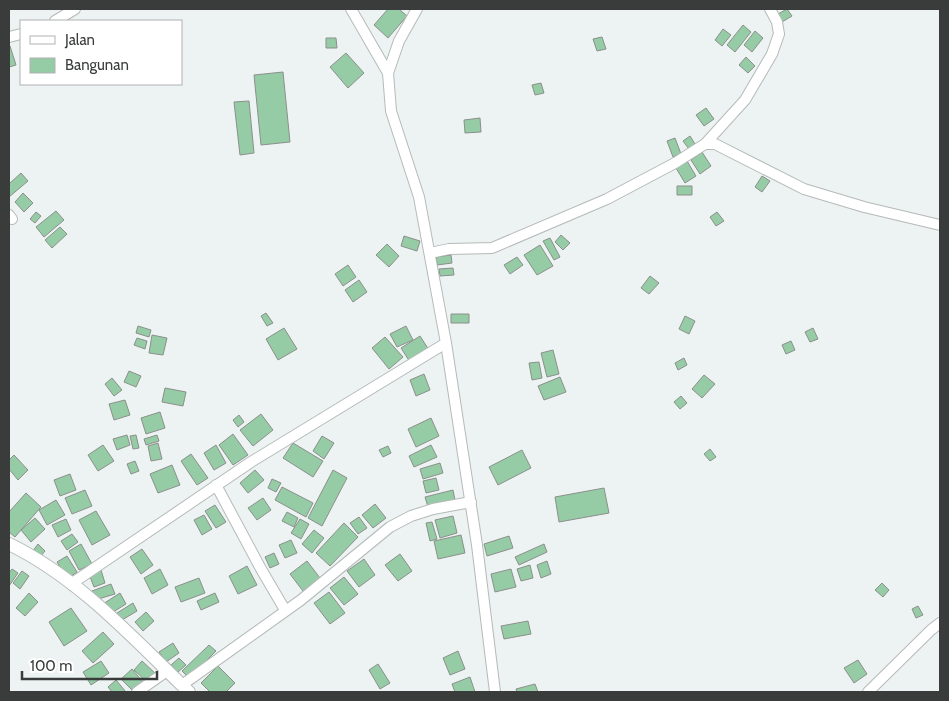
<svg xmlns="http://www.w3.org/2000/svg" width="949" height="701" viewBox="0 0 949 701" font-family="Cabin,sans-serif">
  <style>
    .building { fill: #95cca5; stroke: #8c8f8c }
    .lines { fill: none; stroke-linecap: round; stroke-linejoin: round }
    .minor-casing { stroke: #b5bab9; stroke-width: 12 }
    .tertiary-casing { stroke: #b5bab9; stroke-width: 14 }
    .minor { stroke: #fff; stroke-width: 10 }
    .tertiary { stroke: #fff; stroke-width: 12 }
  </style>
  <rect width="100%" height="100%" fill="#edf3f2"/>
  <path class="building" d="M 388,9 L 399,9 L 407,16 L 388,38 L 374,25 Z
    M 787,9 L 792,16 L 782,22 L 778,14 Z
    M 743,25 L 751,32 L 735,52 L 727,45 Z
    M 723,29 L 731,35 L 722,46 L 715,40 Z
    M 755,31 L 763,38 L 752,52 L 744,45 Z
    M 602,37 L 606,49 L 597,51 L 593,39 Z
    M 326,38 L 336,38 L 337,48 L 326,48 Z
    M 10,46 L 16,65 L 9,67 L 9,47 Z
    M 346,53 L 364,73 L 348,88 L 330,67 Z
    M 746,57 L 755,66 L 748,73 L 739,65 Z
    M 283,72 L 290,142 L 261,145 L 254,75 Z
    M 541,83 L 544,93 L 535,95 L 532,85 Z
    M 249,101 L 254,153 L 240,155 L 234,102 Z
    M 706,108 L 714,119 L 704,126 L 696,115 Z
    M 480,118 L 481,132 L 465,133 L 464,120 Z
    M 690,136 L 695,144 L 689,149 L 683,141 Z
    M 675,138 L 681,154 L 673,157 L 667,141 Z
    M 702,152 L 711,166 L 700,174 L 691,160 Z
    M 687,161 L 696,176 L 685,183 L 676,168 Z
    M 21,173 L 28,181 L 9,197 L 9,184 Z
    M 762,176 L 770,181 L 762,192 L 755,187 Z
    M 677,186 L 692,186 L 692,195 L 677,195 Z
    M 23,193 L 33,203 L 24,212 L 15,202 Z
    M 56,211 L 64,220 L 44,237 L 36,227 Z
    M 36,212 L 41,216 L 35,223 L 30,219 Z
    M 717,212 L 724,221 L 716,226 L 710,217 Z
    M 60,227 L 67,234 L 52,248 L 45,240 Z
    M 561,235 L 570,243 L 563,250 L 555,242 Z
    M 404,236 L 420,241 L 417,251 L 401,246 Z
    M 550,238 L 560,257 L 554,260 L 543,241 Z
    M 387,244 L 399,256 L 389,267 L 376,255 Z
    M 540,245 L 553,266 L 537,275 L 524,255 Z
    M 451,255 L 452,263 L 437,265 L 436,257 Z
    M 517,257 L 523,265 L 510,274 L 504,265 Z
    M 348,265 L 356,277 L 343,286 L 335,274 Z
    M 453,268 L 454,275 L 440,276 L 439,269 Z
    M 650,276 L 659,283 L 649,294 L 641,288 Z
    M 359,280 L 367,292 L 353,302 L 345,290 Z
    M 266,313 L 273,323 L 267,326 L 261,316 Z
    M 451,314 L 469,314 L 469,323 L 451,323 Z
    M 685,316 L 695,321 L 689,334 L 679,329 Z
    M 138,326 L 151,330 L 149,337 L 136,333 Z
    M 406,326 L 413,340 L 397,347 L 390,334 Z
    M 284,328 L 297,349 L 278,360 L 266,339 Z
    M 813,328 L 818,339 L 810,342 L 805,332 Z
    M 152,335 L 167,338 L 163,355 L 149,353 Z
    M 420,336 L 429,350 L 410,362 L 401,348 Z
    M 385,337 L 403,357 L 389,369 L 372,348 Z
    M 137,338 L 147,341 L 145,349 L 134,345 Z
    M 791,341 L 795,350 L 786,354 L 782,345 Z
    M 553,350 L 559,374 L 547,377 L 541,353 Z
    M 684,358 L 687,365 L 678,370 L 675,363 Z
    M 539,362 L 542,378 L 532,380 L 529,363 Z
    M 129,371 L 141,376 L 136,387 L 124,382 Z
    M 424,374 L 430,390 L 416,396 L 410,380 Z
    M 704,375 L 715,384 L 702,398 L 692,389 Z
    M 560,377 L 566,392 L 544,400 L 538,386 Z
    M 112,378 L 122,390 L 114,396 L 105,384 Z
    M 165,388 L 186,392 L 183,406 L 162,402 Z
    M 681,396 L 687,403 L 680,409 L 674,402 Z
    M 125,400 L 130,415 L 114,420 L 109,404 Z
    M 160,412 L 165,428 L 146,434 L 141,418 Z
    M 261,414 L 273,430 L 253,446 L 240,430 Z
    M 239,415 L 244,422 L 238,427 L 233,420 Z
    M 431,418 L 439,436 L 416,447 L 408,429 Z
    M 233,434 L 248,455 L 233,465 L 219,445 Z
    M 127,435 L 130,445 L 117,450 L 113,439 Z
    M 136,435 L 139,448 L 133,449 L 130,436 Z
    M 157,435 L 159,441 L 146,445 L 144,439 Z
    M 322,436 L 334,443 L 324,459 L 313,451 Z
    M 158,443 L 162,459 L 151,461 L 148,446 Z
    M 293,443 L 323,461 L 313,477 L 283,458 Z
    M 103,445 L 114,461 L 98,471 L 88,455 Z
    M 216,445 L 226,463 L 214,470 L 204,453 Z
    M 431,445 L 437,457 L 414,467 L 409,456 Z
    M 388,446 L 391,453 L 383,457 L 379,450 Z
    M 710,449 L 716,457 L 710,461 L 704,454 Z
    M 522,450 L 531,468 L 498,485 L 489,467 Z
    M 191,454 L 208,478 L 197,485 L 181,461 Z
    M 14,455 L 28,470 L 18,480 L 9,469 L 9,460 Z
    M 135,461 L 139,471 L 131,474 L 127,464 Z
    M 440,463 L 443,473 L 423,479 L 420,469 Z
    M 172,465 L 180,485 L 158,493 L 150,474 Z
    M 255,470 L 264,480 L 248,493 L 240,483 Z
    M 333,470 L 347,478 L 322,526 L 308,518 Z
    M 70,474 L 76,490 L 60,496 L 54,480 Z
    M 436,478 L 439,490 L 426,493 L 423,481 Z
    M 272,479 L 281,483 L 276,492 L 268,488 Z
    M 282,487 L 313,503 L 306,517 L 275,500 Z
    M 604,488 L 609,513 L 559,522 L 555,497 Z
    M 85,490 L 92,506 L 72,514 L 65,498 Z
    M 453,490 L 455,500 L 428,507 L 425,497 Z
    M 26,493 L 41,507 L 15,537 L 9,532 L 9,512 Z
    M 263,498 L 271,510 L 257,520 L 248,508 Z
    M 56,500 L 65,515 L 47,525 L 39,510 Z
    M 375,504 L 386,518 L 373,528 L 362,515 Z
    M 215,505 L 226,522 L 216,528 L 205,511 Z
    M 96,511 L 110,535 L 92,545 L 79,520 Z
    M 287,512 L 298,518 L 294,527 L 282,521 Z
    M 204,515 L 212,529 L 202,535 L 194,520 Z
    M 453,516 L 457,533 L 440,538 L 435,520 Z
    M 359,517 L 367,528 L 358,534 L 350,523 Z
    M 35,518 L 45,529 L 31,542 L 21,530 Z
    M 66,519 L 71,530 L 58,537 L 52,525 Z
    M 300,519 L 309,524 L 301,539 L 291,533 Z
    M 432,522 L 437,539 L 430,541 L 426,523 Z
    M 344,523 L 358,537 L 330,566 L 316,553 Z
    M 314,530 L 324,538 L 312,553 L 302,544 Z
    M 72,534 L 78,542 L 67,550 L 61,541 Z
    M 461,535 L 465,553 L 438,559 L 434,541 Z
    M 509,536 L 513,548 L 487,556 L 484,544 Z
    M 291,540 L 297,553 L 285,558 L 279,545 Z
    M 38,544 L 45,551 L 39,558 L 32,552 Z
    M 81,544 L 92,564 L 79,570 L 69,551 Z
    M 544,544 L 547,552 L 519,565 L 515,557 Z
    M 142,549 L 153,565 L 141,574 L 130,557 Z
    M 274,553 L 279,564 L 270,568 L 265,557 Z
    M 400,554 L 412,571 L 398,581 L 385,565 Z
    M 67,556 L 77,572 L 67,579 L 57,562 Z
    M 364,559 L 375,575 L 359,587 L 347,571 Z
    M 307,561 L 320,578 L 303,591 L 290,574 Z
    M 547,561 L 551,574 L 541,578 L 537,565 Z
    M 530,565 L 533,578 L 521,581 L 517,569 Z
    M 247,566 L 257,585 L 238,594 L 229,576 Z
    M 12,569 L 18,573 L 9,586 L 9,573 Z
    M 160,569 L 168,585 L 152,594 L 144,578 Z
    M 511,569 L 516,587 L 495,592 L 491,574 Z
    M 101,570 L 105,583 L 94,587 L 89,574 Z
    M 22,571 L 29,576 L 20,589 L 13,583 Z
    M 344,577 L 358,594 L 344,605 L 330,588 Z
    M 199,578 L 205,593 L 181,602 L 175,587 Z
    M 882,583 L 889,590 L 883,597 L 875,590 Z
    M 111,584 L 115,594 L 95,600 L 92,591 Z
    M 329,592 L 345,613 L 330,624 L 314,603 Z
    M 29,593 L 38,602 L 25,616 L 16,608 Z
    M 120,593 L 126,604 L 110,614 L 103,604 Z
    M 215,593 L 219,602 L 201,610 L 197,601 Z
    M 133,603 L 137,611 L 122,620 L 117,613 Z
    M 918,606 L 923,615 L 916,618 L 912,609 Z
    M 71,608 L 87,631 L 64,646 L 49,622 Z
    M 146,612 L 154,621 L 143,631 L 135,622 Z
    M 528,621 L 531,634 L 504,639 L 501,626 Z
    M 103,632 L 114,644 L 93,663 L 82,651 Z
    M 173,643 L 179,653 L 166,662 L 159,652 Z
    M 209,645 L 216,651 L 189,678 L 182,671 Z
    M 458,651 L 465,669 L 450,675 L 443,658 Z
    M 179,658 L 186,665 L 178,672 L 171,665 Z
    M 858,660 L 867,674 L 854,683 L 844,668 Z
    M 101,661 L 109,673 L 91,685 L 83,672 Z
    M 142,661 L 156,674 L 148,683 L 134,670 Z
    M 378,664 L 390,683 L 380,689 L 369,670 Z
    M 218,666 L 235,683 L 226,692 L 210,692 L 201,683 Z
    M 132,669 L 143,682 L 133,691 L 121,679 Z
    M 470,677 L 475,692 L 455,692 L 452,684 Z
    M 116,680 L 126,692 L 112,692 L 108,687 Z
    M 535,684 L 538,692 L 517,692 L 516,689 Z"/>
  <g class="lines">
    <g class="minor-casing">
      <path id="minor" d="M 351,9 L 388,73
        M 417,9 L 399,41 L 388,73 L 391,111 L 419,197 L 446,343 L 477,545 L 495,692
        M 55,21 L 75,9
        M 9,37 L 21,34
        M 705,144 L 745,100 L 772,54 L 779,34 L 777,22 L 770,9
        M 9,215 L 12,219
        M 430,253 L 449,249 L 492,248 L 607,199 L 675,163 L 705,144 L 715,144 L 804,189 L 864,207 L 940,225
        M 216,485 L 261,569 L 285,610
        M 71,584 L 251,462 L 446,343
        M 182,685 L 301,600 L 390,527 L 411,516 L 433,509 L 471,502
        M 137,692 L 167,671
        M 868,692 L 931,630 L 940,623"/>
    </g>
    <g class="tertiary-casing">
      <path id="tertiary" d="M 9,544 C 79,578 134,639 189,692"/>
    </g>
    <use href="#minor" class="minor"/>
    <use href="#tertiary" class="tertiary"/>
  </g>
  <rect width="949" height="701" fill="none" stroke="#3a3c3c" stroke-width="20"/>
  <rect x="20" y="20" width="162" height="65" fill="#ffffff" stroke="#b0b1b1"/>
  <rect x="30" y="36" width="25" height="8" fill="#ffffff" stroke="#b0b1b1"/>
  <text x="65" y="45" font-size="15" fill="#3a3c3c">Jalan</text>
  <rect x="30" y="58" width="25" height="15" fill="#95cca5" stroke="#b0b1b1"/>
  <text x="65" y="70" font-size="15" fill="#3a3c3c">Bangunan</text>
  <path d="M22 671v8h135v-8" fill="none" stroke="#3a3c3c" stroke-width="2.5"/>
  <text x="30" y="671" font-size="15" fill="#3a3c3c" stroke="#ffffff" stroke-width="4" paint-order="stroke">100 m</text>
</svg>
